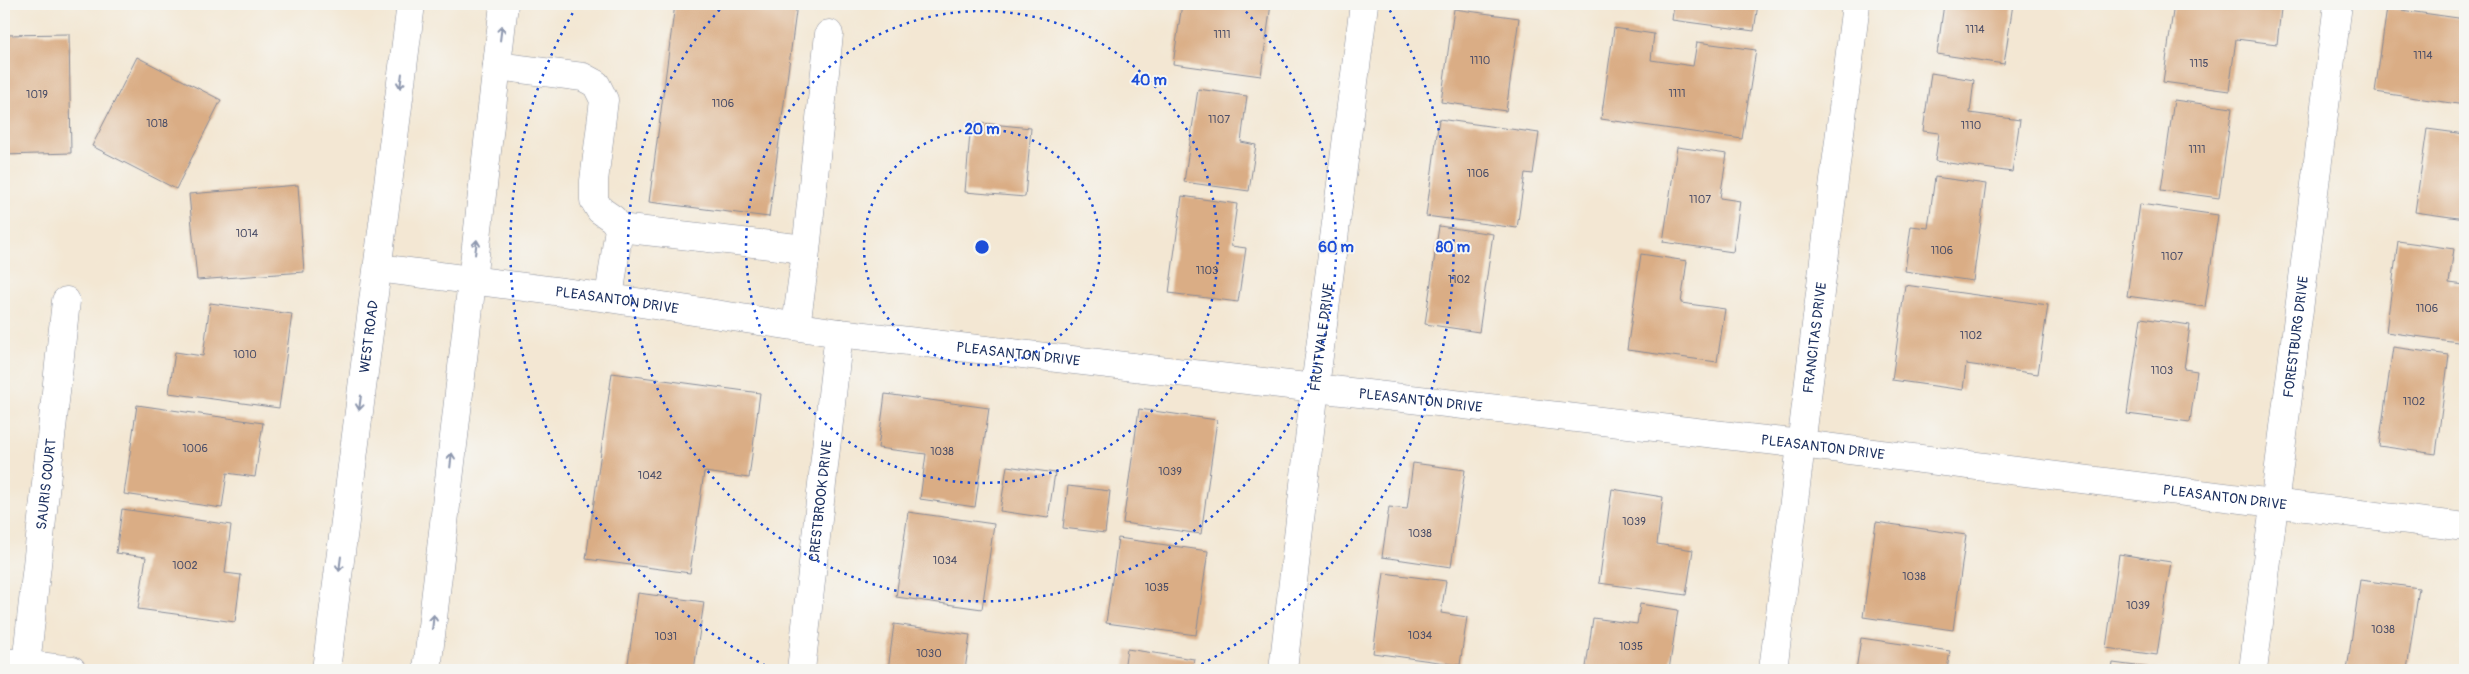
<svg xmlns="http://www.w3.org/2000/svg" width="2469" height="674" viewBox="0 0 2469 674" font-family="Pangolin,sans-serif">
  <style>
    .built { fill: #ecd8ba }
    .building { fill: #daad85 }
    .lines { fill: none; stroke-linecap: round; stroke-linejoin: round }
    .minor-casing { stroke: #878b98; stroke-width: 29 }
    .major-casing { stroke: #878b98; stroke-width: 29 }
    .minor { stroke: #fff; stroke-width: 28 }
    .major { stroke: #fff; stroke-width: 28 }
    .oneway { stroke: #8d97ae }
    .ring { fill: none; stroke: #1d4ed8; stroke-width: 2.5; stroke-dasharray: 2.5 5 }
    .labels { text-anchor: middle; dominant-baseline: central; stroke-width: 4; stroke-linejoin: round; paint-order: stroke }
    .number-label { font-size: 11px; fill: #4b4e68 }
    .street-label { font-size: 14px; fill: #1b2f5e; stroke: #f6f6f2 }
    .centre { fill: #1d4ed8; stroke: #f6f6f2; stroke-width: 2.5 }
    .ring-label { font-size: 15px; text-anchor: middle; font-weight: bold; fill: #1d4ed8; stroke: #f6f6f2; stroke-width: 4; stroke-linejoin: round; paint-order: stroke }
  </style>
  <rect width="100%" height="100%" fill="#f6f6f2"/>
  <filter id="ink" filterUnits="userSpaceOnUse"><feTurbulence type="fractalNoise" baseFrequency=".02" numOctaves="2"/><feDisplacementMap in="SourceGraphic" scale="10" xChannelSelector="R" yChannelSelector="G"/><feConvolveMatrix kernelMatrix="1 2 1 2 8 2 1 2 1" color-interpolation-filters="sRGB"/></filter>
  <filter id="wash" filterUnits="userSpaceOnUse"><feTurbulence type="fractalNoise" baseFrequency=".0096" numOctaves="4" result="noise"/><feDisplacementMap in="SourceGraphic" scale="20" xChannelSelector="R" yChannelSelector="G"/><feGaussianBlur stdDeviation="1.12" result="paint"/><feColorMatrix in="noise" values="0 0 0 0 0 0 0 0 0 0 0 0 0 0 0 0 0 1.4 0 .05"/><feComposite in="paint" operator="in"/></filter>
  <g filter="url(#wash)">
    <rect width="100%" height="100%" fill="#f3e7d3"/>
    <path class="built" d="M 326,4 L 371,4 L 370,9 Z"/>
    <g id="blocks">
      <path class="building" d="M 675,4 L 797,4 L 769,217 L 649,202 Z
        M 1182,4 L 1271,4 L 1261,76 L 1173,64 Z
        M 1674,4 L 1758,4 L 1754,31 L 1672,20 Z
        M 1944,4 L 2013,4 L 2004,64 L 1937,54 Z
        M 2174,4 L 2239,4 L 2281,9 L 2277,44 L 2236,39 L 2229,91 L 2163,82 Z
        M 2387,8 L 2465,19 L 2465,105 L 2375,92 Z
        M 1454,9 L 1519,18 L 1506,111 L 1441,102 Z
        M 1614,28 L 1654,34 L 1651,60 L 1693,66 L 1697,42 L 1756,50 L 1742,139 L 1601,119 Z
        M 69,34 L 71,153 L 4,155 L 4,35 Z
        M 137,57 L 221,100 L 176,189 L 92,146 Z
        M 1931,73 L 1974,80 L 1970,113 L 2020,120 L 2012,172 L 1935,161 L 1939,133 L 1923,131 Z
        M 1198,89 L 1247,96 L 1241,142 L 1256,145 L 1249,191 L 1184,182 Z
        M 2174,100 L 2232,108 L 2219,198 L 2161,190 Z
        M 1439,119 L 1539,133 L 1533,174 L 1525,173 L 1517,228 L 1426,216 Z
        M 971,122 L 1031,128 L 1025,197 L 965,192 Z
        M 2427,129 L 2465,134 L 2465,219 L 2415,212 Z
        M 1677,147 L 1727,154 L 1720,198 L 1740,201 L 1733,252 L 1663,242 Z
        M 1935,177 L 1986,184 L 1973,281 L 1905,271 L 1911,226 L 1928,228 Z
        M 298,185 L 304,272 L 197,280 L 189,194 Z
        M 1182,196 L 1237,204 L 1231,246 L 1246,248 L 1238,302 L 1169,293 Z
        M 2140,204 L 2218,215 L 2205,307 L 2127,296 Z
        M 1439,226 L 1493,234 L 1479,332 L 1425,324 Z
        M 2398,241 L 2454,249 L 2449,283 L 2465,285 L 2465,343 L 2386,332 Z
        M 1641,254 L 1687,261 L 1681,303 L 1725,309 L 1717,362 L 1627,350 Z
        M 1905,285 L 2048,305 L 2038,374 L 1966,364 L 1963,390 L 1892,380 Z
        M 210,303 L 292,314 L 279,408 L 169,393 L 175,352 L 203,356 Z
        M 2141,318 L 2190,325 L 2184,369 L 2197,371 L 2190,422 L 2127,414 Z
        M 2393,347 L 2449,355 L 2436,454 L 2379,446 Z
        M 612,373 L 760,393 L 749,478 L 704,472 L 690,573 L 586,559 Z
        M 885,394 L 989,408 L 975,507 L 920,499 L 926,454 L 878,448 Z
        M 137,405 L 263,423 L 255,477 L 227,473 L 222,508 L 124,494 Z
        M 1139,409 L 1217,420 L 1201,534 L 1123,523 Z
        M 1413,463 L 1465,470 L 1451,567 L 1382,557 L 1389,507 L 1407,509 Z
        M 1007,466 L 1055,473 L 1048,518 L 1000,511 Z
        M 1068,486 L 1110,491 L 1105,533 L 1063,528 Z
        M 1612,489 L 1663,497 L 1657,544 L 1693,550 L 1686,595 L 1599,583 Z
        M 122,509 L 231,525 L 225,573 L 241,575 L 235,622 L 138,609 L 146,557 L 116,553 Z
        M 908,512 L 994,524 L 982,609 L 896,597 Z
        M 1876,522 L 1966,535 L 1953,630 L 1863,617 Z
        M 1118,538 L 1208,551 L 1196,635 L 1106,623 Z
        M 2119,554 L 2171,562 L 2157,655 L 2106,648 Z
        M 1384,573 L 1446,581 L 1441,613 L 1467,617 L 1460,665 L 1373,653 Z
        M 2360,580 L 2419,588 L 2407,670 L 2347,670 Z
        M 638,593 L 704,602 L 694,670 L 627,670 Z
        M 1640,604 L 1678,610 L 1669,670 L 1607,670 L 1586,667 L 1593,618 L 1637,624 Z
        M 894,624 L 970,635 L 965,670 L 888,670 Z
        M 1861,638 L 1950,651 L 1947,670 L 1856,670 Z
        M 1127,649 L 1194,659 L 1192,670 L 1124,670 Z
        M 2113,663 L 2159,669 L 2159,670 L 2112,670 Z"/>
    </g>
  </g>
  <g filter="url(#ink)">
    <use href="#blocks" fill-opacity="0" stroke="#878b98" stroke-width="1"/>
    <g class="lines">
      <g class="minor-casing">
        <g id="minor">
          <path d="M 497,66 L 583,77 L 596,84 L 604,100 L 594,181 L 594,200 L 600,210 L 613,219 L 619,228 L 609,298"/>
          <path d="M 619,228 L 797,248 L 805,260 L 796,326"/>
          <path d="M 805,260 L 829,34"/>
          <path id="s1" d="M 378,268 L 609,298 L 839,333 L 1801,444 L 2465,527"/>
          <path d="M 4,662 L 72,670"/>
          <path id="s2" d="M 26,665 L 66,301"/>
          <path id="s3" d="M 801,670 L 839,333"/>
          <path id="s4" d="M 1283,670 L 1315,387 L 1364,4"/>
          <path id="s5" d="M 1773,670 L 1856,4"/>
          <path id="s6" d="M 2253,670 L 2338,4"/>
        </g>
      </g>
      <g class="major-casing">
        <g id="major">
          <path id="s7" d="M 326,670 L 411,4"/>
          <path d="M 427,670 L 504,4"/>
        </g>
      </g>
      <use href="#minor" class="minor"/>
      <use href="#major" class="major"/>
    </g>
    <defs><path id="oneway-shaft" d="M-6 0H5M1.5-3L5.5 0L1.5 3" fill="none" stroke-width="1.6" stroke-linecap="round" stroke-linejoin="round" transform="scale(1.25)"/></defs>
    <g class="oneway">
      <use href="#oneway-shaft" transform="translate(501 33) rotate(-83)"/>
      <use href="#oneway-shaft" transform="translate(401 81) rotate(97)"/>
      <use href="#oneway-shaft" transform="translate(476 247) rotate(-83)"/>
      <use href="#oneway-shaft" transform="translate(360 403) rotate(97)"/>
      <use href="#oneway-shaft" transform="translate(451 460) rotate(-84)"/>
      <use href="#oneway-shaft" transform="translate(340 564) rotate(97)"/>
      <use href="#oneway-shaft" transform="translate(433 622) rotate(-84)"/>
    </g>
  </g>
  <g class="ring">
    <circle cx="982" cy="247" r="118"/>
    <circle cx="982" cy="247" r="236"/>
    <path d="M1241 6A354 354 0 1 1 723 6"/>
    <path d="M772 669A471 471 0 0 1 578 4M1386 4A471 471 0 0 1 1192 669"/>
  </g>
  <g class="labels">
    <g class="number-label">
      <text x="1975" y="29">1114</text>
      <text x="1222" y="34">1111</text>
      <text x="2423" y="55">1114</text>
      <text x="1480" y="60">1110</text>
      <text x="2199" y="63">1115</text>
      <text x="1677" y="93">1111</text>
      <text x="37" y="94">1019</text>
      <text x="723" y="103">1106</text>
      <text x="1219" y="119">1107</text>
      <text x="157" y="123">1018</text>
      <text x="1971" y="125">1110</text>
      <text x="2197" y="149">1111</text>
      <text x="1478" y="173">1106</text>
      <text x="1700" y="199">1107</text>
      <text x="247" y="233">1014</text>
      <text x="1942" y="250">1106</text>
      <text x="2172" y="256">1107</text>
      <text x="1207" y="270">1103</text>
      <text x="1459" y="279">1102</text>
      <text x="2427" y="308">1106</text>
      <text x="1971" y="335">1102</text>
      <text x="245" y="354">1010</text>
      <text x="2162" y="370">1103</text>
      <text x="2414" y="401">1102</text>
      <text x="195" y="448">1006</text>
      <text x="942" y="451">1038</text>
      <text x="1170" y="471">1039</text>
      <text x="650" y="475">1042</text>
      <text x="1634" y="521">1039</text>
      <text x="1420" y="533">1038</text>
      <text x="945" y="560">1034</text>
      <text x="185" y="565">1002</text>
      <text x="1914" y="576">1038</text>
      <text x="1157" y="587">1035</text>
      <text x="2138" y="605">1039</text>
      <text x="2383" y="629">1038</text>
      <text x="1420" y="635">1034</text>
      <text x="666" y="636">1031</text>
      <text x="1631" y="646">1035</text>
      <text x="929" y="653">1030</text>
    </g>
    <g class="street-label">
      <text stroke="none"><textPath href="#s1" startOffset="241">PLEASANTON DRIVE</textPath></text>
      <text stroke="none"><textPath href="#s7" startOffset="336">WEST ROAD</textPath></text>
      <text stroke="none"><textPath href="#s4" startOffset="335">FRUITVALE DRIVE</textPath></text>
      <text stroke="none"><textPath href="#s5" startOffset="335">FRANCITAS DRIVE</textPath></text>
      <text stroke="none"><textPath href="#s6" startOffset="336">FORESTBURG DRIVE</textPath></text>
      <text stroke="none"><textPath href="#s1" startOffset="646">PLEASANTON DRIVE</textPath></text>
      <text stroke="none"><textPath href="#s1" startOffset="1051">PLEASANTON DRIVE</textPath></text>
      <text stroke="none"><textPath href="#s1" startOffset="1456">PLEASANTON DRIVE</textPath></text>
      <text stroke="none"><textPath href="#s2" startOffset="182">SAURIS COURT</textPath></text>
      <text stroke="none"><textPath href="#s1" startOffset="1861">PLEASANTON DRIVE</textPath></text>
      <text stroke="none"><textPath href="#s3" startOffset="170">CRESTBROOK DRIVE</textPath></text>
    </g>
  </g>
  <circle cx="982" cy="247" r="8" class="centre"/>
  <g class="ring-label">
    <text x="1149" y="85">40 m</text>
    <text x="982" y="134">20 m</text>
    <text x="1336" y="252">60 m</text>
    <text x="1453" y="252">80 m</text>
  </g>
  <rect width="2469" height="674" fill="none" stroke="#f6f6f2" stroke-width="20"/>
</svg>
